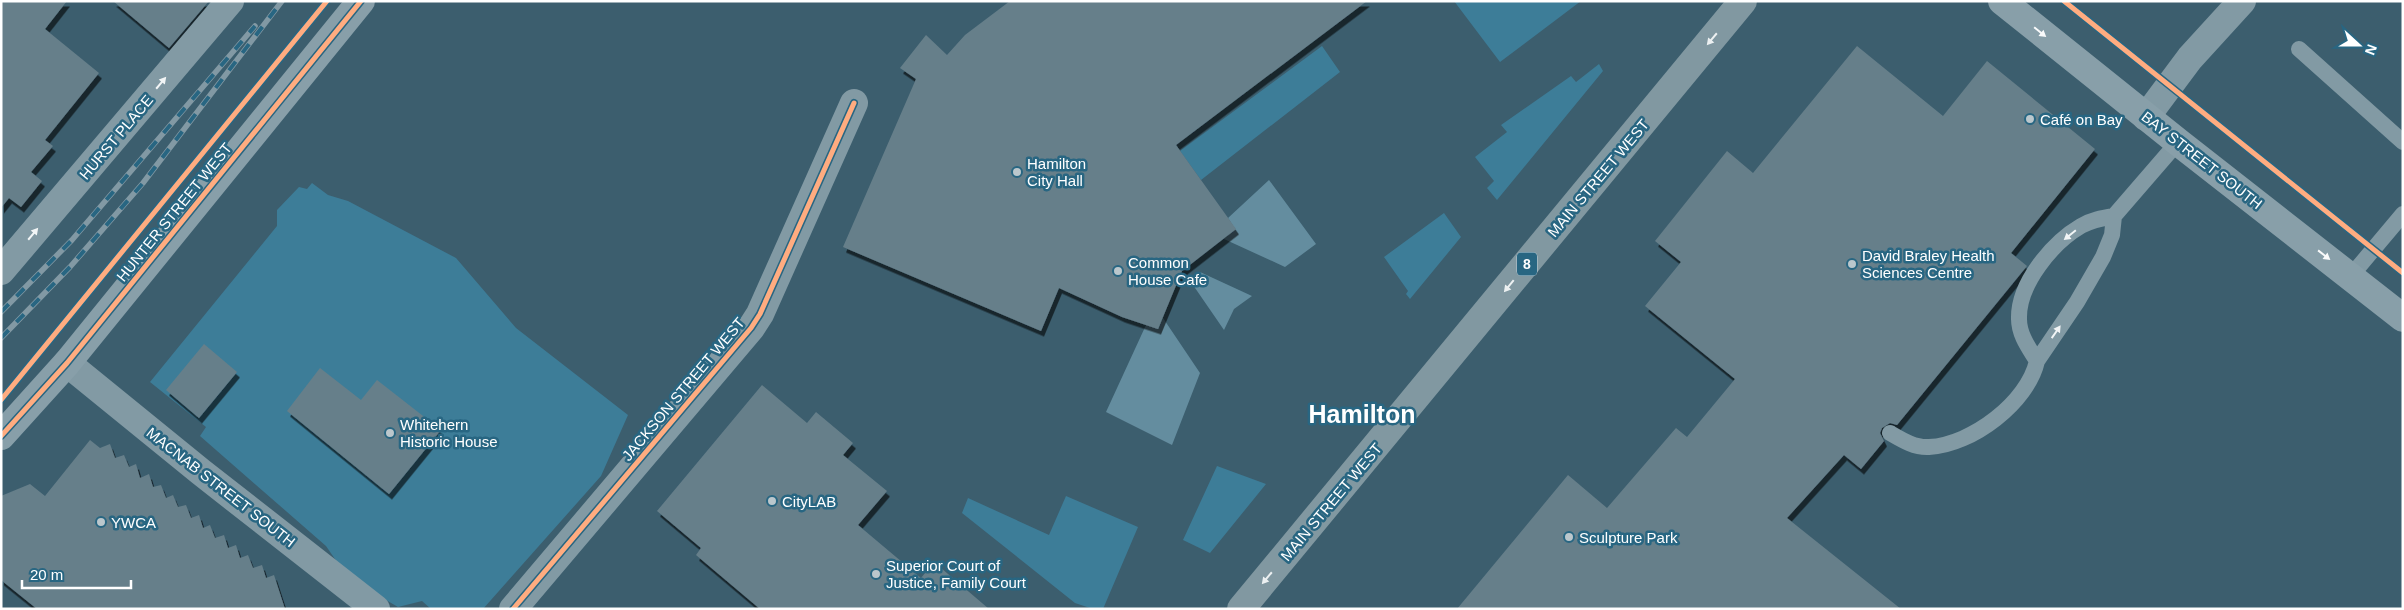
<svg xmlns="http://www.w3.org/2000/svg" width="2404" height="610" viewBox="0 0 2404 610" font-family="Arial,sans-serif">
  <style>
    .green { fill: #3d7d98 }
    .water { fill: #648d9f }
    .building { fill: #667f8a; filter: url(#shadow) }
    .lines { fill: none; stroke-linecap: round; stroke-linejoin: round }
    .lane { stroke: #829aa4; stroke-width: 16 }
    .street { stroke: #829aa4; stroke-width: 28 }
    .secondary { stroke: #889fa9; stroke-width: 28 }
    .primary { stroke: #8198a1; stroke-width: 28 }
    .rail-casing { stroke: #8299a4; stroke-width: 5.5 }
    .rail { stroke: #286682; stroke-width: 4; stroke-dasharray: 11; stroke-linecap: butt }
    .cycleway-casing { stroke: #286682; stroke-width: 8 }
    .cycleway { stroke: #ffac80; stroke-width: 5 }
    .oneway { fill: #f9fafb }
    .oneway2 { fill: #ecf0f1 }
    .oneway3 { fill: #f2f5f6 }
    .poi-dot { fill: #bbc7cc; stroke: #286682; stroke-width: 2 }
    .labels { text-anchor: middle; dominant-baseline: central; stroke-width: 5; stroke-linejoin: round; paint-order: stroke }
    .shield { fill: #286682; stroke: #bed1da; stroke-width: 1 }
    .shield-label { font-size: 14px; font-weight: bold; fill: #fff }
    .poi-label { font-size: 15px; fill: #fff; stroke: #286682; text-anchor: start }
    .street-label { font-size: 15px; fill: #fff; stroke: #286682 }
    .town-label { font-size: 25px; font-weight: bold; fill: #fff; stroke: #286682 }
  </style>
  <defs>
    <filter id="shadow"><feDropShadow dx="3" dy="5.5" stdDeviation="0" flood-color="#0009"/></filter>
  </defs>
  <rect width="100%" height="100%" fill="#3c5e6e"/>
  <path class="green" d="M 1454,1 L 1581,1 L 1500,62 Z
    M 1322,46 L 1340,72 L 1201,180 L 1180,151 Z
    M 1599,64 L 1603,71 L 1497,200 L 1487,188 L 1494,181 L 1475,157 L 1507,132 L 1501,125 L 1571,76 L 1576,82 Z
    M 312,183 L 328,195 L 348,201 L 456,258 L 516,328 L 628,415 L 601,476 L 483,609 L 431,609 L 422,601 L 398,607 L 348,578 L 326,546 L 200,436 L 206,427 L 150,382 L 277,226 L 277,210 L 299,187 L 307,189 Z
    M 1444,213 L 1461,237 L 1410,299 L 1406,294 L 1408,291 L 1384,257 Z
    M 1217,466 L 1266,484 L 1210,553 L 1183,540 Z
    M 1066,496 L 1138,527 L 1103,609 L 1093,609 L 1075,603 L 962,513 L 968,498 L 1049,535 Z"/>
  <path class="water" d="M 1269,180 L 1316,244 L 1285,267 L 1224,239 L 1235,229 L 1228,218 Z
    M 1200,272 L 1252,296 L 1234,309 L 1224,330 L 1193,285 L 1199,280 Z
    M 1163,318 L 1200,373 L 1172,445 L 1106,412 L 1146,325 L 1157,328 Z"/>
  <path class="building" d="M 1,1 L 67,1 L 45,29 L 99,73 L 45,140 L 53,146 L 31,172 L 42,181 L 21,207 L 9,198 L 1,208 Z
    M 113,1 L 209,1 L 169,48 Z
    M 1010,1 L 1367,1 L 1176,145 L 1236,229 L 1182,271 L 1158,329 L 1122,317 L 1059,288 L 1041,331 L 843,247 L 916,79 L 900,68 L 926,35 L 947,55 L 965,35 Z
    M 1857,46 L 1943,116 L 1987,61 L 2095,149 L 2011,253 L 2027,266 L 1897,425 L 1890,423 L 1882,428 L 1880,433 L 1884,441 L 1861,469 L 1844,455 L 1787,518 L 1901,609 L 1457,609 L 1568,475 L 1607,508 L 1676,428 L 1687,437 L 1735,379 L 1645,306 L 1681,262 L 1655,241 L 1727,151 L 1753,173 Z
    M 204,344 L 237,372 L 199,418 L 166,390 Z
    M 320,368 L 361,400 L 377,380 L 441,430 L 389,494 L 287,411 Z
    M 762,385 L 807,423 L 816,412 L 853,443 L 843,455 L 887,491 L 858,525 L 921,578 L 934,562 L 989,609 L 760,609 L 696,555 L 701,548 L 657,511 Z
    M 90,440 L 100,448 L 110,444 L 115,458 L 124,455 L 129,467 L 136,464 L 140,478 L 149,474 L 153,487 L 161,485 L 166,498 L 173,495 L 178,507 L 186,505 L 191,518 L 199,515 L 203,528 L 210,525 L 215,538 L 224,535 L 228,548 L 236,545 L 240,558 L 248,555 L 253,568 L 262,565 L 266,578 L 274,575 L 285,609 L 37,609 L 1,580 L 1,496 L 30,484 L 45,496 Z"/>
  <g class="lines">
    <path class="lane" d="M 2299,49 L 2403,142
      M 2114,216 C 2102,218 2091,220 2081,226 C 2052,243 2018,284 2019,319 C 2019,335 2029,348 2037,361 L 2077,302 L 2103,257 L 2112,235 L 2114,216 L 2178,142
      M 2350,277 L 2403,214
      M 1890,433 C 1902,440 1915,448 1929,447 C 1972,445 2028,402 2037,361"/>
    <path class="street" d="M 2146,117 L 2190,58 L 2242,1
      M 1,271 L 230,1
      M 67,363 L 201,472 L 376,609
      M 513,609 L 751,328 L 760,314 L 854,103"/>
    <path class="secondary" d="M 2002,1 L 2178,142 L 2403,318
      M 1,436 L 67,363 L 361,1"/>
    <path class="primary" d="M 1241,609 L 1743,1"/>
    <g class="rail-casing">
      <path id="rail" d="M 1,312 L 72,240 L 255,26
        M 1,338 L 70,267 L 143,183 L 282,1"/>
    </g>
    <use href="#rail" class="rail"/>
    <g class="cycleway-casing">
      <path id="cycleway" d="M 2064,1 L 2403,273
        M 1,400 L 327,1
        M 1,436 L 67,363 L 361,1
        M 513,609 L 751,328 L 760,314 L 854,103"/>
    </g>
    <use href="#cycleway" class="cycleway"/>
  </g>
  <defs><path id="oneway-solid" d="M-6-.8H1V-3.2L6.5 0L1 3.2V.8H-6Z" transform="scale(1.25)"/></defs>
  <g class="oneway">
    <use href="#oneway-solid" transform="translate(2040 32) rotate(39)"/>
    <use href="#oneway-solid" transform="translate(2324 255) rotate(38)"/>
  </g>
  <g class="oneway2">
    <use href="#oneway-solid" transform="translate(1712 39) rotate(130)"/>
    <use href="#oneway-solid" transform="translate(1509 286) rotate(129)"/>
    <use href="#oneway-solid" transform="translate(1267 578) rotate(130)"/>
  </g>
  <g class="oneway3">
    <use href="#oneway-solid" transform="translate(161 83) rotate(-50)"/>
    <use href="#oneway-solid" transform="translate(33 234) rotate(-50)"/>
    <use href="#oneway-solid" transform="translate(2070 235) rotate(141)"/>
    <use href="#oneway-solid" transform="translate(2056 332) rotate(-55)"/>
  </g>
  <g class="poi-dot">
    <circle cx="2030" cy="119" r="5"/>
    <circle cx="1017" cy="172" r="5"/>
    <circle cx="1852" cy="264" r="5"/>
    <circle cx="1118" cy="271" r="5"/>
    <circle cx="390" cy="433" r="5"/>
    <circle cx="772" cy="501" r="5"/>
    <circle cx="101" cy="522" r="5"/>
    <circle cx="1569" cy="537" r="5"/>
    <circle cx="876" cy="574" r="5"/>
  </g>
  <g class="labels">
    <rect class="shield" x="1517" y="252.5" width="20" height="23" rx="4"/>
    <g class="shield-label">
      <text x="1527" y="264">8</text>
    </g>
    <g class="poi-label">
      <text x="2040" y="119">Café on Bay</text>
      <text x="1027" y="163">Hamilton<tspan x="1027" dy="17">City Hall</tspan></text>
      <text x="1862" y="255">David Braley Health<tspan x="1862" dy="17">Sciences Centre</tspan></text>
      <text x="1128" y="262">Common<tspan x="1128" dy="17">House Cafe</tspan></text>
      <text x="400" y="424">Whitehern<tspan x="400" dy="17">Historic House</tspan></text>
      <text x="782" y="501">CityLAB</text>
      <text x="111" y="522">YWCA</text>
      <text x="1579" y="537">Sculpture Park</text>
      <text x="886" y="565">Superior Court of<tspan x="886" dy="17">Justice, Family Court</tspan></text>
    </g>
    <g class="street-label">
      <text transform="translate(116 137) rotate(-50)">HURST PLACE</text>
      <text transform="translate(2202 160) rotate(38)">BAY STREET SOUTH</text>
      <text transform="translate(1598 178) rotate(-50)">MAIN STREET WEST</text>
      <text transform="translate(174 212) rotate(-51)">HUNTER STREET WEST</text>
      <text transform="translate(683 389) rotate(-50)">JACKSON STREET WEST</text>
      <text transform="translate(221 487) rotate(38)">MACNAB STREET SOUTH</text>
      <text transform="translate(1331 502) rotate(-50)">MAIN STREET WEST</text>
    </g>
    <g class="town-label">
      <text x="1362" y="414">Hamilton</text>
    </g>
  </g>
  <rect width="2404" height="610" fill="none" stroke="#ffffff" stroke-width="5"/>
  <g transform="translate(2359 45) rotate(111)" stroke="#286682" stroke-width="4" paint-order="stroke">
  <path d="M0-4L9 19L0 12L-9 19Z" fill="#ffffff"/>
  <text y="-8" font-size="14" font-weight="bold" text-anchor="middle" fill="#ffffff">N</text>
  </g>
  <path d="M22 580v8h109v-8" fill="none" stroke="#ffffff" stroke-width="2.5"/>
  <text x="30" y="580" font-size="15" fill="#ffffff" stroke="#286682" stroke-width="4" paint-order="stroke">20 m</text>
</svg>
